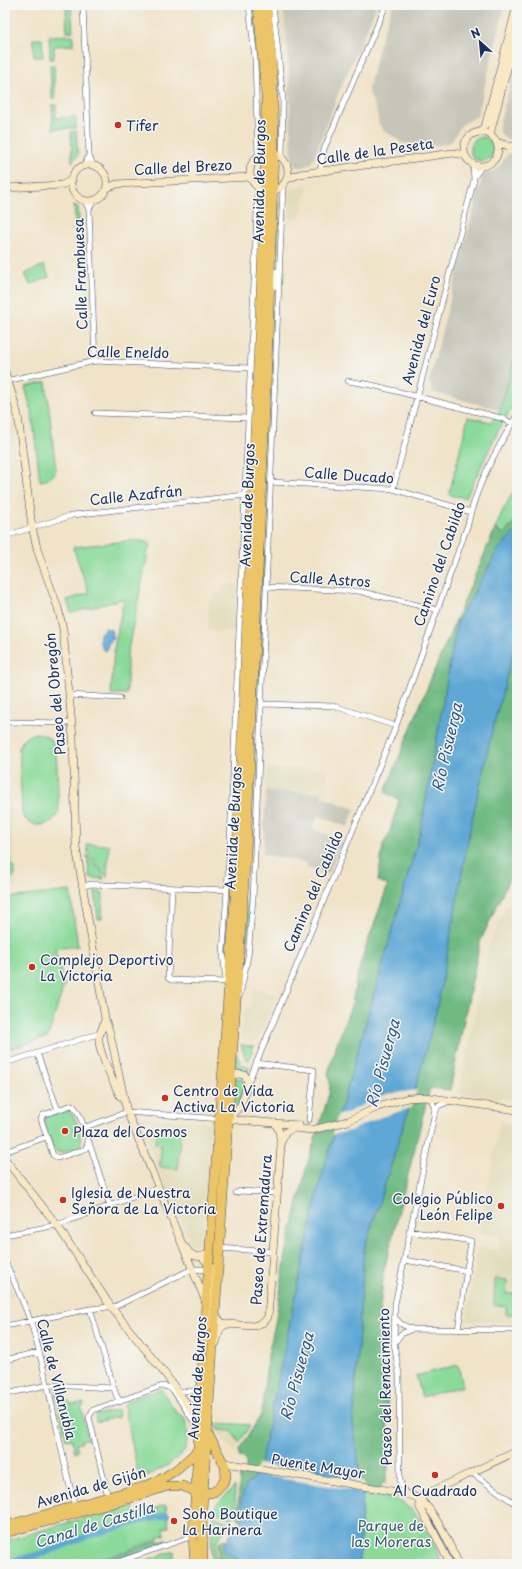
<svg xmlns="http://www.w3.org/2000/svg" width="522" height="1569" viewBox="0 0 522 1569" font-family="'Playpen Sans',sans-serif">
  <style>
    .built { fill: #e2dcba }
    .industrial { fill: #c5c5b8 }
    .green { fill: #8ada9a; stroke: #52847c }
    .forest { fill: #6fba82; stroke: #457470 }
    .water { fill: #5ea7d5; stroke: #3c6b9a }
    .pier { fill: #f0e3c8 }
    .lines { fill: none; stroke-linecap: round; stroke-linejoin: round }
    .canal { stroke: #5ea7d5; stroke-width: 6 }
    .street-casing { stroke: #3b4a6e; stroke-width: 6 }
    .secondary-casing { stroke: #3b4a6e; stroke-width: 8 }
    .highway-casing { stroke: #3b4a6e; stroke-width: 10 }
    .street { stroke: #fff; stroke-width: 5 }
    .secondary { stroke: #f8e8c3; stroke-width: 7 }
    .highway { stroke: #edc569; stroke-width: 9 }
    .poi-dot { fill: #c8321e; stroke: #f6f6f2; stroke-width: 1.5 }
    .labels { text-anchor: middle; dominant-baseline: central; stroke-width: 3; stroke-linejoin: round; paint-order: stroke }
    .poi-label { font-size: 14px; fill: #1b2f5e; stroke: #f6f6f2; text-anchor: start }
    .street-label { font-size: 14px; fill: #1b2f5e; stroke: #f6f6f2 }
    .park-label { font-size: 14px; fill: #375a6d; stroke: #f6f6f2 }
    .water-label { font-size: 15px; font-style: italic; fill: #325988; stroke: #f6f6f2 }
  </style>
  <rect width="100%" height="100%" fill="#f6f6f2"/>
  <filter id="ink" filterUnits="userSpaceOnUse"><feTurbulence type="fractalNoise" baseFrequency=".025" numOctaves="2"/><feDisplacementMap in="SourceGraphic" scale="8" xChannelSelector="R" yChannelSelector="G"/><feConvolveMatrix kernelMatrix="1 2 1 2 8 2 1 2 1" color-interpolation-filters="sRGB"/></filter>
  <filter id="wash" filterUnits="userSpaceOnUse"><feTurbulence type="fractalNoise" baseFrequency=".012" numOctaves="4" result="noise"/><feDisplacementMap in="SourceGraphic" scale="16" xChannelSelector="R" yChannelSelector="G"/><feGaussianBlur stdDeviation="0.9" result="paint"/><feColorMatrix in="noise" values="0 0 0 0 0 0 0 0 0 0 0 0 0 0 0 0 0 1.4 0 .05"/><feComposite in="paint" operator="in"/></filter>
  <g filter="url(#wash)">
    <rect width="100%" height="100%" fill="#f0e3c8"/>
    <path class="built" d="M 275,5 L 312,5 L 299,48 L 279,49 Z
      M 308,185 L 300,217 L 289,219 L 291,188 Z
      M 237,584 L 235,632 L 208,631 L 209,599 L 212,599 L 225,585 Z
      M 267,768 L 327,770 L 326,798 L 322,797 L 321,793 L 266,791 Z
      M 5,798 L 9,799 L 17,886 L 5,887 Z
      M 517,884 L 517,1101 L 459,1093 L 490,942 Z
      M 253,987 L 277,996 L 256,1043 L 241,1038 L 244,1009 L 252,1006 Z
      M 139,1117 L 211,1123 L 203,1245 L 191,1246 L 139,1122 Z
      M 500,1122 L 517,1123 L 517,1322 L 466,1321 L 478,1247 L 498,1250 L 500,1235 L 479,1233 Z
      M 5,1274 L 14,1295 L 5,1299 Z
      M 218,1430 L 232,1431 L 237,1437 L 239,1443 L 235,1454 L 219,1434 Z"/>
    <path class="industrial" d="M 283,5 L 377,5 L 338,94 L 315,156 L 311,163 L 303,167 L 297,167 L 292,162 L 288,49 Z
      M 393,5 L 505,5 L 477,116 L 461,125 L 452,141 L 442,145 L 431,146 L 402,143 L 395,137 L 385,132 L 379,124 L 377,113 L 368,90 L 383,33 Z
      M 517,59 L 517,139 L 507,139 L 504,137 L 499,131 L 499,126 Z
      M 510,153 L 516,153 L 517,162 L 517,351 L 500,410 L 433,392 L 429,381 L 482,178 L 485,174 L 494,171 L 501,165 L 506,156 Z
      M 266,791 L 322,793 L 322,797 L 355,809 L 348,827 L 318,816 L 312,829 L 342,840 L 328,874 L 306,866 L 307,863 L 263,854 Z"/>
    <path class="green" d="M 66,5 L 71,5 L 73,31 L 67,32 Z
      M 73,35 L 73,45 L 54,46 L 54,59 L 50,59 L 49,36 Z
      M 33,39 L 42,39 L 43,57 L 34,57 Z
      M 50,65 L 54,65 L 55,99 L 52,99 Z
      M 52,105 L 56,105 L 56,118 L 76,117 L 76,128 L 53,129 Z
      M 76,131 L 78,155 L 72,162 L 71,132 Z
      M470 149a12 12 0 1 1 24 0a12 12 0 1 1-24 0Z
      M 276,204 L 280,204 C 279,216 280,251 274,259 Z
      M 74,205 L 78,207 L 80,238 L 76,240 Z
      M 44,265 L 49,277 L 30,285 L 25,274 Z
      M 517,351 L 517,400 L 499,429 L 466,498 L 449,495 L 468,417 L 491,422 L 500,410 Z
      M 46,382 L 56,470 C 53,478 48,480 40,481 L 32,413 L 25,387 Z
      M 517,485 L 517,519 L 504,534 L 495,529 L 503,510 Z
      M 136,540 L 150,543 L 127,655 L 127,694 L 111,694 L 114,648 L 124,599 L 71,613 L 67,600 L 89,593 L 73,547 Z
      M 264,550 L 265,550 L 259,699 L 257,683 L 262,556 Z
      M 36,733 C 47,735 51,739 56,747 L 59,811 L 56,817 L 52,821 L 44,825 L 36,825 L 29,822 L 24,818 L 22,812 L 19,749 C 22,739 26,736 36,733 Z
      M 87,844 L 109,845 L 107,877 L 88,853 Z
      M 5,852 L 14,867 L 15,875 L 13,877 L 10,877 C 8,869 5,860 5,852 Z
      M 87,855 L 102,873 L 104,879 L 90,878 Z
      M 248,878 C 252,903 250,937 243,961 Z
      M 70,891 L 78,946 L 55,949 L 64,985 L 48,1037 L 5,1050 L 5,898 Z
      M 95,892 L 103,893 L 102,919 L 98,919 Z
      M 241,1045 L 254,1046 L 249,1060 L 246,1059 Z
      M 236,1053 L 241,1064 L 250,1068 L 248,1071 L 237,1072 L 235,1069 Z
      M 239,1078 L 242,1079 L 245,1084 L 238,1106 L 233,1108 L 234,1079 Z
      M 65,1109 C 76,1112 81,1134 81,1144 L 77,1148 L 60,1153 L 56,1152 L 53,1148 L 44,1122 L 47,1115 Z
      M 156,1132 L 180,1133 L 178,1169 L 160,1167 L 161,1145 L 155,1144 Z
      M 495,1279 L 507,1280 L 506,1294 L 517,1294 L 517,1314 L 506,1314 L 506,1306 L 494,1305 Z
      M 458,1365 L 463,1386 L 422,1397 L 416,1376 Z
      M 161,1389 L 176,1412 L 184,1417 L 188,1429 L 186,1448 L 180,1456 L 168,1465 L 149,1475 L 139,1478 L 124,1406 L 127,1401 Z
      M 56,1391 L 72,1404 L 84,1403 L 84,1406 L 81,1406 L 88,1439 L 81,1440 L 82,1443 L 76,1444 L 78,1451 L 75,1452 L 72,1439 L 66,1440 Z
      M 117,1410 L 119,1417 L 96,1422 L 95,1415 Z
      M 219,1423 L 250,1425 L 239,1443 L 232,1431 L 218,1430 Z
      M 235,1486 L 235,1510 L 232,1519 L 213,1511 L 215,1506 Z
      M 363,1494 C 372,1495 382,1495 391,1498 C 419,1506 432,1539 442,1564 L 359,1564 Z
      M 166,1505 L 169,1527 L 164,1528 L 165,1535 L 160,1536 L 158,1540 L 89,1564 L 5,1564 L 5,1541 L 114,1509 L 131,1506 L 133,1507 L 134,1513 L 156,1508 L 157,1509 L 158,1507 Z
      M 214,1516 L 230,1523 L 225,1532 L 221,1534 L 216,1543 L 216,1559 L 214,1561 L 212,1561 L 211,1528 Z
      M 166,1539 L 166,1543 L 162,1544 L 105,1564 L 94,1564 Z
      M 174,1551 L 174,1563 L 148,1564 L 147,1560 Z"/>
    <path class="forest" d="M 517,519 L 517,530 L 498,550 L 457,623 L 420,833 L 318,1190 L 261,1461 L 255,1477 L 246,1485 L 247,1514 L 244,1517 L 243,1525 L 237,1517 L 240,1476 L 246,1474 L 246,1461 L 243,1458 L 239,1457 L 239,1450 L 261,1415 L 268,1355 L 275,1324 L 286,1253 L 307,1165 L 329,1094 L 330,1083 L 328,1073 L 337,1043 L 352,1003 L 357,976 L 365,949 L 388,885 L 378,881 L 383,845 L 389,834 L 399,800 L 385,792 L 434,671 L 495,529 L 504,534 Z
      M 517,638 L 517,862 L 480,942 L 450,1090 L 430,1088 L 384,1270 L 379,1319 L 379,1342 L 387,1383 L 388,1469 L 385,1483 L 382,1483 L 379,1496 L 363,1494 L 353,1424 L 364,1250 L 416,1086 L 437,1008 L 471,824 L 492,731 Z
      M 224,1539 L 227,1540 L 222,1550 L 241,1561 L 242,1564 L 217,1564 L 218,1561 L 219,1542 Z"/>
    <path class="water" d="M 517,530 L 517,638 L 492,731 L 471,824 L 437,1008 L 416,1086 L 364,1250 L 353,1424 L 363,1494 L 359,1564 L 242,1564 L 241,1561 L 222,1550 L 233,1528 L 240,1531 L 243,1525 L 241,1518 L 244,1517 L 247,1514 L 242,1509 L 241,1500 L 246,1485 L 255,1477 L 261,1461 L 318,1190 L 420,833 L 457,623 L 498,550 Z
      M 106,628 L 111,630 L 113,635 L 112,640 L 108,644 L 107,650 L 104,651 C 98,644 97,632 106,628 Z"/>
    <path class="pier" d="M 417,1090 L 411,1108 L 381,1117 L 350,1131 L 332,1135 L 338,1115 L 345,1114 L 372,1100 L 387,1094 Z
      M 258,1464 L 363,1481 L 365,1492 L 254,1474 Z"/>
    <g class="lines">
      <path class="canal" d="M 5,1563 L 45,1553 L 88,1536 L 136,1522 L 167,1515"/>
    </g>
  </g>
  <g filter="url(#ink)">
    <g class="lines">
      <g class="street-casing">
        <path id="street" d="M 83,5 L 89,155 L 93,165
          M 249,5 L 255,59 L 258,156
          M 273,5 L 283,100 L 282,158
          M 84,166 L 89,155
          M 320,172 L 324,149 L 386,5
          M 474,177 L 482,166
          M 85,201 L 89,210
          M 93,201 L 89,210 L 95,361
          M 270,291 L 274,287 L 276,271
          M 6,381 L 95,361 L 249,368
          M 348,381 L 372,385 L 501,418 L 512,423
          M 95,413 L 248,418
          M 270,482 L 393,489 L 471,512
          M 393,489 L 474,180 L 473,164
          M 5,536 L 73,515 L 245,495
          M 266,587 L 358,591 L 438,610
          M 69,695 L 120,698
          M 261,704 L 334,706 L 396,726
          M 5,722 L 71,723
          M 84,886 L 91,884 L 105,885 L 227,890
          M 172,888 L 168,978 L 171,980 L 226,982
          M 226,982 L 223,953 L 230,842 L 258,188
          M 240,995 L 248,956 L 253,899 L 283,186
          M 37,1053 L 58,1110
          M 5,1063 L 101,1033
          M 256,1063 L 314,1070 L 309,1120
          M 248,1083 L 396,726 L 468,524 C 476,485 497,449 517,415
          M 431,1098 L 434,1107 L 434,1113
          M 72,1105 C 78,1108 87,1133 88,1140 C 88,1144 87,1147 85,1149 L 58,1158 L 53,1155 L 41,1119 L 43,1115 Z
          M 83,1128 L 127,1112 L 221,1119
          M 89,1142 L 110,1206
          M 5,1152 L 46,1137
          M 236,1193 L 240,1191 L 277,1193
          M 409,1231 L 471,1241 L 458,1330
          M 5,1235 L 57,1225 L 158,1188
          M 219,1248 L 273,1252
          M 404,1260 L 468,1271
          M 5,1261 C 14,1282 24,1302 31,1323 C 50,1384 59,1446 75,1507
          M 90,1309 L 116,1395 L 120,1402
          M 394,1317 L 401,1324 L 412,1329 L 517,1330
          M 5,1326 L 90,1309 L 116,1306 L 192,1269 L 210,1270
          M 395,1342 L 401,1334 L 412,1329
          M 5,1360 L 39,1352
          M 162,1386 L 168,1387 L 173,1390 L 198,1428
          M 179,1391 L 193,1391 L 197,1389 L 200,1383
          M 5,1394 L 48,1385 L 114,1388
          M 472,1473 L 517,1505
          M 406,1494 L 402,1488 L 400,1480 L 399,1374 L 394,1343 L 395,1304 L 434,1116 L 438,1106 L 450,1101
          M 108,1497 L 89,1417 L 93,1410 L 162,1386
          M 112,1564 L 193,1536"/>
      </g>
      <g class="secondary-casing">
        <path id="secondary" d="M464 149a17 17 0 1 1 34 0a17 17 0 1 1-34 0Z
          M 481,132 L 486,123 L 517,5
          M 490,134 L 517,31
          M 497,142 L 508,146 L 517,146
          M250 172a19 19 0 1 1 38 0a19 19 0 1 1-38 0Z
          M71 183a18 18 0 1 1 36 0a18 18 0 1 1-36 0Z
          M 287,179 L 300,174 L 453,153 L 465,155
          M 5,188 L 62,185 L 72,180
          M 107,188 L 117,184 L 250,177
          M 5,372 L 13,397 L 18,416 L 32,527 L 38,552 L 58,608 L 63,629 L 73,737 L 76,847 L 105,1019 L 110,1033 L 127,1112
          M 105,1019 C 104,1026 100,1031 99,1037 C 97,1050 114,1083 120,1096
          M 227,1078 L 237,1074 L 245,1075 L 248,1083 L 241,1105 L 228,1119
          M 126,1109 L 206,1302
          M 224,1119 L 299,1125
          M 281,1142 L 286,1132 L 294,1128 L 312,1130 L 348,1121 L 378,1107 L 408,1098 L 425,1097 L 517,1110
          M 5,1159 L 57,1225 L 111,1307 L 166,1375 L 200,1422
          M 186,1248 C 190,1255 197,1259 205,1255
          M 202,1257 L 213,1269 L 210,1326
          M 215,1314 L 221,1322 L 226,1324 L 254,1326 L 264,1322 L 268,1317 L 281,1145 L 279,1131 L 275,1123
          M 216,1343 L 220,1329 L 226,1324
          M 225,1463 L 392,1491 C 401,1493 411,1494 419,1499 C 433,1507 451,1548 459,1564
          M 418,1498 L 517,1451
          M 418,1498 L 420,1508 L 433,1530 L 450,1564"/>
      </g>
      <g class="highway-casing">
        <path id="highway" d="M 5,1526 L 143,1487 C 167,1478 180,1468 198,1450
          M 5,1533 L 128,1499 L 168,1486 L 182,1486 L 203,1494 L 214,1492 L 223,1483 L 226,1477 L 225,1466 L 207,1432
          M 195,1564 L 193,1536 L 206,1303 L 235,899 L 265,198 L 266,97 L 258,5
          M 203,1564 L 202,1509 L 246,851 L 268,339 L 274,146 L 272,61 L 266,5"/>
      </g>
      <use href="#street" class="street"/>
      <use href="#secondary" class="secondary"/>
      <use href="#highway" class="highway"/>
    </g>
  </g>
  <g class="poi-dot">
    <circle cx="118" cy="125" r="4"/>
    <circle cx="32" cy="967" r="4"/>
    <circle cx="165" cy="1098" r="4"/>
    <circle cx="65" cy="1131" r="4"/>
    <circle cx="63" cy="1200" r="4"/>
    <circle cx="501" cy="1206" r="4"/>
    <circle cx="435" cy="1475" r="4"/>
    <circle cx="174" cy="1521" r="4"/>
  </g>
  <g class="labels">
    <g class="poi-label">
      <text x="126" y="125">Tifer</text>
      <text x="40" y="959">Complejo Deportivo<tspan x="40" dy="16">La Victoria</tspan></text>
      <text x="173" y="1090">Centro de Vida<tspan x="173" dy="16">Activa La Victoria</tspan></text>
      <text x="73" y="1131">Plaza del Cosmos</text>
      <text x="71" y="1192">Iglesia de Nuestra<tspan x="71" dy="16">Señora de La Victoria</tspan></text>
      <text x="493" y="1198" text-anchor="end">Colegio Público<tspan x="493" dy="16">León Felipe</tspan></text>
      <text x="435" y="1490" text-anchor="middle">Al Cuadrado</text>
      <text x="182" y="1513">Soho Boutique<tspan x="182" dy="16">La Harinera</tspan></text>
    </g>
    <g class="street-label">
      <text transform="translate(375 151) rotate(-8)">Calle de la Peseta</text>
      <text transform="translate(183 167) rotate(-3)">Calle del Brezo</text>
      <text transform="translate(259 181) rotate(-89)">Avenida de Burgos</text>
      <text transform="translate(80 274) rotate(-92)">Calle Frambuesa</text>
      <text transform="translate(421 330) rotate(-75)">Avenida del Euro</text>
      <text transform="translate(128 352) rotate(1)">Calle Eneldo</text>
      <text transform="translate(349 475) rotate(4)">Calle Ducado</text>
      <text transform="translate(136 495) rotate(-6)">Calle Azafrán</text>
      <text transform="translate(247 505) rotate(-88)">Avenida de Burgos</text>
      <text transform="translate(439 564) rotate(-71)">Camino del Cabildo</text>
      <text transform="translate(330 579) rotate(4)">Calle Astros</text>
      <text transform="translate(55 694) rotate(-95)">Paseo del Obregón</text>
      <text transform="translate(233 828) rotate(-87)">Avenida de Burgos</text>
      <text transform="translate(313 891) rotate(-67)">Camino del Cabildo</text>
      <text transform="translate(261 1230) rotate(-86)">Paseo de Extremadura</text>
      <text transform="translate(197 1378) rotate(-86)">Avenida de Burgos</text>
      <text transform="translate(57 1379) rotate(76)">Calle de Villanubla</text>
      <text transform="translate(385 1387) rotate(-91)">Paseo del Renacimiento</text>
      <text transform="translate(318 1466) rotate(9)">Puente Mayor</text>
      <text transform="translate(91 1487) rotate(-16)">Avenida de Gijón</text>
    </g>
    <g class="park-label">
      <text x="391" y="1525">Parque de<tspan x="391" dy="16">las Moreras</tspan></text>
    </g>
    <g class="water-label">
      <text transform="translate(446 747) rotate(-77)">Río Pisuerga</text>
      <text transform="translate(382 1063) rotate(-75)">Río Pisuerga</text>
      <text transform="translate(296 1376) rotate(-75)">Río Pisuerga</text>
      <text transform="translate(94 1524) rotate(-17)">Canal de Castilla</text>
    </g>
  </g>
  <rect width="522" height="1569" fill="none" stroke="#f6f6f2" stroke-width="20"/>
  <g transform="translate(480 42) rotate(333)" stroke="#f6f6f2" stroke-width="3" paint-order="stroke">
  <path d="M0-3L7 15L0 10L-7 15Z" fill="#1b2f5e"/>
  <text y="-6" font-size="11" font-weight="bold" text-anchor="middle" fill="#1b2f5e">N</text>
  </g>
</svg>
